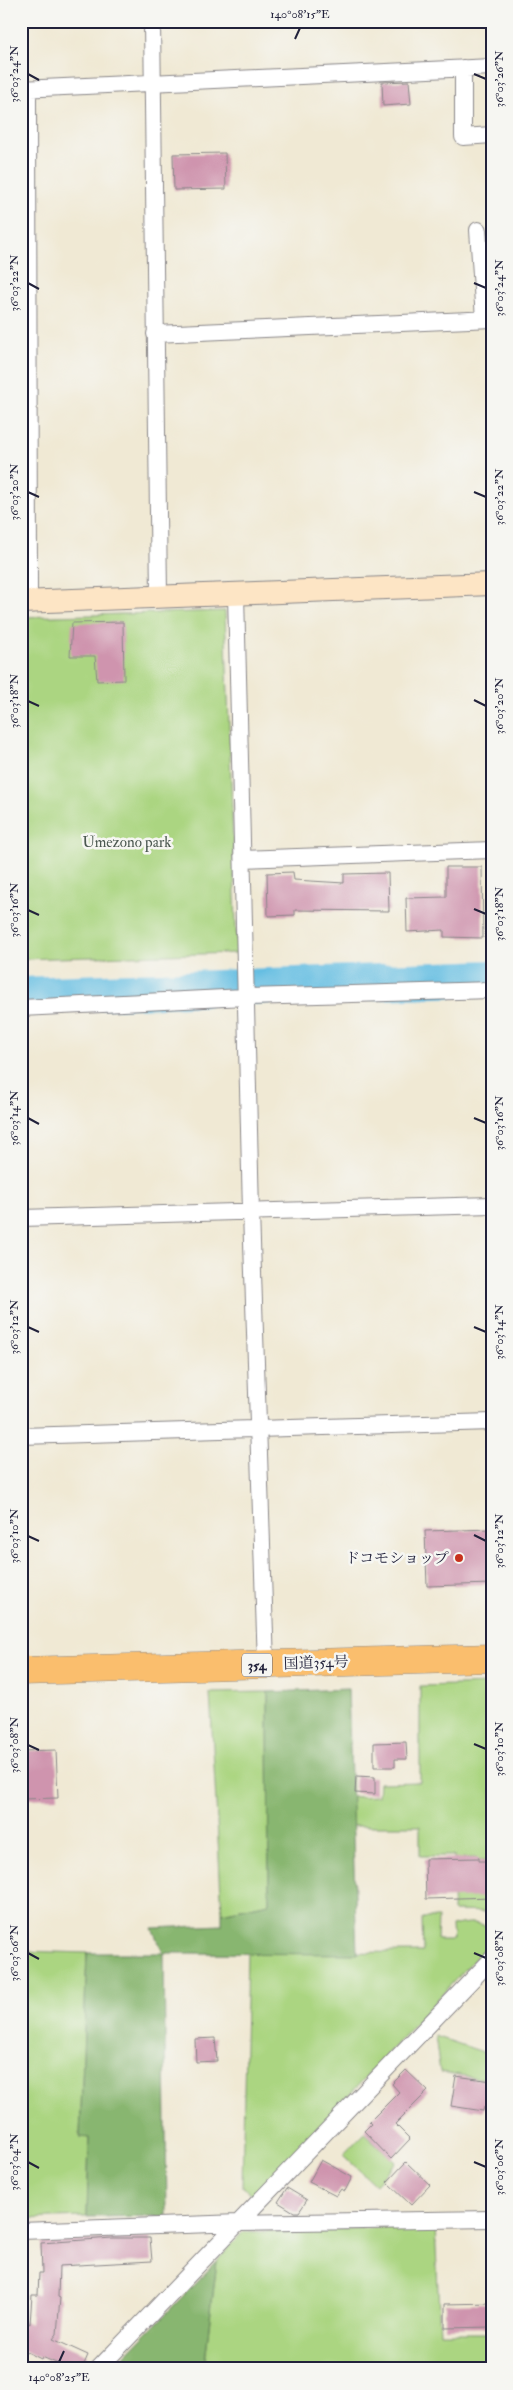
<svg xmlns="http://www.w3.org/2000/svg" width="513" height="2390" viewBox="0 0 513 2390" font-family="'IM FELL Double Pica','Noto Serif JP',serif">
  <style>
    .green { fill: #abd581; stroke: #667c5e }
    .forest { fill: #88b66f; stroke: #556c55 }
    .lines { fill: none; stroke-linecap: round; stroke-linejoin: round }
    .river { stroke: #65bee2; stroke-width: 36 }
    .building { fill: #cf94ae }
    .street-casing { stroke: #898688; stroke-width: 18 }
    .secondary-casing { stroke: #898688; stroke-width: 24 }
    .highway-casing { stroke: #898688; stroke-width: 29 }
    .street { stroke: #fff; stroke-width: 16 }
    .secondary { stroke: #fde5c5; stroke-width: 22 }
    .highway { stroke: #fabe6d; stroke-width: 28 }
    .ticks { fill: none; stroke: #22223b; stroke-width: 2 }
    .poi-dot { fill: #c8321e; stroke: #f6f6f2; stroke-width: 2 }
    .labels { text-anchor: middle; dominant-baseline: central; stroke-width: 5; stroke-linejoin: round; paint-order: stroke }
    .shield { fill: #f6f6f2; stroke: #626272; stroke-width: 1 }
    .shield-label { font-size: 14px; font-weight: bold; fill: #22223b }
    .park-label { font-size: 15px; fill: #4b5850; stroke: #f6f6f2 }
    .poi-label { font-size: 15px; fill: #22223b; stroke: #f6f6f2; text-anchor: end }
    .street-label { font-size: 15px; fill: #22223b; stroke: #f6f6f2 }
    .neatline { fill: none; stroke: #22223b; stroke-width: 2 }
    .ticks-label { font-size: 12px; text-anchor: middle; fill: #22223b }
  </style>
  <rect width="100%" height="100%" fill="#f6f6f2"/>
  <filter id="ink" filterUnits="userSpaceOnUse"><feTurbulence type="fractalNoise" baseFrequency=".02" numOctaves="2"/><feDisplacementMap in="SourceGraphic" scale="10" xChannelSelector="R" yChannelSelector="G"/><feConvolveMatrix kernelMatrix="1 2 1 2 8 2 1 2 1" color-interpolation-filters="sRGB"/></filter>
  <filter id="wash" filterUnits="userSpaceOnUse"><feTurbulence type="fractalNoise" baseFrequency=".0096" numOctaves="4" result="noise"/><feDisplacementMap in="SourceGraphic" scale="20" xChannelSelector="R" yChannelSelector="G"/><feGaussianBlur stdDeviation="1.12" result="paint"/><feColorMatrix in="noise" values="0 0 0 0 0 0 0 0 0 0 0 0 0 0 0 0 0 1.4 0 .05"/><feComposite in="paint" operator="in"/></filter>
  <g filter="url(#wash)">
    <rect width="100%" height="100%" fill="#f0e9d4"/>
    <path class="green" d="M 225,611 L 237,953 L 21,959 L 21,617 Z
      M 492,1684 L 492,1861 L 479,1861 L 478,1858 L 463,1858 L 492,1891 L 492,1912 L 453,1911 L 454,1856 L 420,1856 L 420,1826 L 352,1826 L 351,1797 L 378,1796 L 379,1783 L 420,1782 L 420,1686 Z
      M 268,1692 L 269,1903 L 222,1913 L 210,1693 Z
      M 422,1918 L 438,1918 L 437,1940 L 453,1940 L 452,1926 C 467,1922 478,1921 492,1929 L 492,1940 L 256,2196 L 242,2187 L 247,1953 L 423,1952 Z
      M 21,1951 L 87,1953 L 80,2136 L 89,2137 L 87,2217 L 21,2219 Z
      M 435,2036 L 492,2055 L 492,2080 L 440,2072 Z
      M 364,2133 L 396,2162 L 375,2185 L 343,2155 Z
      M 435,2226 L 440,2333 L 492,2333 L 492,2369 L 204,2369 L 217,2261 L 243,2232 Z"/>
    <path class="forest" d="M 348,1689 L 357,1954 L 164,1953 L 167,2216 L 87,2217 L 89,2138 L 80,2137 L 87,1953 L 163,1953 L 152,1928 L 222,1925 L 222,1913 L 269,1903 L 268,1692 Z
      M 217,2261 L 204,2369 L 112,2369 Z"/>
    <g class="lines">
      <path class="river" d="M 21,995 L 492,978"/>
    </g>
    <g id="blocks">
      <path class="building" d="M 409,81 L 411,104 L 383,106 L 382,82 Z
        M 225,153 L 226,189 L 174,190 L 173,154 Z
        M 123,622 L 124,680 L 97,681 L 95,656 L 70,656 L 72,623 Z
        M 446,867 L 482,867 L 483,938 L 444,937 L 444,930 L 407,932 L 406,898 L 446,897 Z
        M 293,872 L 294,880 L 344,883 L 344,874 L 388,873 L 389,911 L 295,910 L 295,915 L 268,916 L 267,873 Z
        M 492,1529 L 492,1584 L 427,1586 L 425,1531 Z
        M 406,1742 L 407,1759 L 395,1759 L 395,1767 L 374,1767 L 374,1743 Z
        M 56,1750 L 58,1798 L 21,1799 L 21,1751 Z
        M 356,1776 L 375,1777 L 375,1794 L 355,1793 Z
        M 479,1858 L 479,1861 L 492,1861 L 492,1897 L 426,1899 L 425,1859 Z
        M 215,2038 L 217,2061 L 196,2062 L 195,2039 Z
        M 406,2070 L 428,2091 L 395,2124 L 410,2139 L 391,2159 L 364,2131 L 371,2124 L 369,2122 L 399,2092 L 392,2084 Z
        M 456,2076 L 492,2081 L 492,2108 L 484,2107 L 483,2111 L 451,2106 Z
        M 321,2160 L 352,2177 L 345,2191 L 341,2189 L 336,2196 L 309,2182 Z
        M 406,2162 L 430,2185 L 411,2205 L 387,2182 Z
        M 287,2188 L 307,2200 L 299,2212 L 294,2212 L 278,2202 Z
        M 112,2238 L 150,2238 L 152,2261 L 59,2266 L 58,2297 L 60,2298 L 57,2334 L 53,2339 L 88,2355 L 82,2369 L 70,2369 L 42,2357 L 41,2359 L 21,2349 L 21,2319 L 30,2324 L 32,2295 L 38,2295 L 39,2273 L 42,2273 L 41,2243 Z
        M 492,2303 L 492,2327 L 445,2328 L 445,2304 Z"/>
    </g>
  </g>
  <g filter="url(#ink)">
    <use href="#blocks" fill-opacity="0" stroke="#898688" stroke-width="1"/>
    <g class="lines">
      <g class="street-casing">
        <path id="street" d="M 152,21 L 159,596
          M 463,68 L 463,137 L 492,135
          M 28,88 L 29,601
          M 21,89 L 492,67
          M 478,230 L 484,319
          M 155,334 L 492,319
          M 236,594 L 251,1212 L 266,1665
          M 243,859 L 492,850
          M 21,1008 L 245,997 L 492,990
          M 21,1218 L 492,1205
          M 21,1436 L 492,1422
          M 21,2231 L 239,2223 L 492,2219
          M 98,2369 L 492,1959"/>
      </g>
      <g class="secondary-casing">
        <path id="secondary" d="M 21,602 L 492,584"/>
      </g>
      <g class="highway-casing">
        <path id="highway" d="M 21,1671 L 492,1658"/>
      </g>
      <use href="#street" class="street"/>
      <use href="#secondary" class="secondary"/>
      <use href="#highway" class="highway"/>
    </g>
  </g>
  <path class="ticks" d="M 295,39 L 300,28M 28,74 L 39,80M 474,74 L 486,79M 28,283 L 39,289M 474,283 L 486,288M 28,492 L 39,497M 474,492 L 486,497M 474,700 L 486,706M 28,701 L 39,706M 474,909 L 486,914M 28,910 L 39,915M 28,1118 L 39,1124M 474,1118 L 486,1123M 28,1327 L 39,1332M 474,1327 L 486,1332M 474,1535 L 486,1541M 28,1536 L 39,1541M 474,1744 L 486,1749M 28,1745 L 39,1750M 28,1953 L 39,1959M 474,1953 L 486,1958M 28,2162 L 39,2168M 474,2162 L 486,2167M 59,2362 L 64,2351"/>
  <circle class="poi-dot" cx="459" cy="1558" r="5"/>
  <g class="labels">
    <rect class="shield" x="242" y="1653.5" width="30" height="23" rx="4"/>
    <g class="shield-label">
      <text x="257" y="1665">354</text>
    </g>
    <g class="park-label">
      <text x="127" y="842">Umezono park</text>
    </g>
    <g class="poi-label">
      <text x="449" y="1558">ドコモショップ</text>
    </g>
    <g class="street-label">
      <text transform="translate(316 1663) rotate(-2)">国道354号</text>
    </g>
  </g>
  <rect width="513" height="2390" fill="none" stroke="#f6f6f2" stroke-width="55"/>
  <rect x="28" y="28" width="458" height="2334" class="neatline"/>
  <g class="ticks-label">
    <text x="300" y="18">140°08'15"E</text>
    <text transform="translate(14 74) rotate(-90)" y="4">36°03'24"N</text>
    <text transform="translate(499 79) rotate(-90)" y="4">36°03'26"N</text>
    <text transform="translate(14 283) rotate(-90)" y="4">36°03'22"N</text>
    <text transform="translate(499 288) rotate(-90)" y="4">36°03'24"N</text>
    <text transform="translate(14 492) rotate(-90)" y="4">36°03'20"N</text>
    <text transform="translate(499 497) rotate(-90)" y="4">36°03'22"N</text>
    <text transform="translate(14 701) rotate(-90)" y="4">36°03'18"N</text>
    <text transform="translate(499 706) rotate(-90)" y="4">36°03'20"N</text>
    <text transform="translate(14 910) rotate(-90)" y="4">36°03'16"N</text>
    <text transform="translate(499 914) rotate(-90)" y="4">36°03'18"N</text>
    <text transform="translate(14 1118) rotate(-90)" y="4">36°03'14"N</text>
    <text transform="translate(499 1123) rotate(-90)" y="4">36°03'16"N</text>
    <text transform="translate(14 1327) rotate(-90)" y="4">36°03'12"N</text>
    <text transform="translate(499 1332) rotate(-90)" y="4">36°03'14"N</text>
    <text transform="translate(14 1536) rotate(-90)" y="4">36°03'10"N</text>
    <text transform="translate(499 1541) rotate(-90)" y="4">36°03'12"N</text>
    <text transform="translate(14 1745) rotate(-90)" y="4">36°03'08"N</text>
    <text transform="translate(499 1749) rotate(-90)" y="4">36°03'10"N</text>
    <text transform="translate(14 1953) rotate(-90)" y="4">36°03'06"N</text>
    <text transform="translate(499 1958) rotate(-90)" y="4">36°03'08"N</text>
    <text transform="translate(14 2162) rotate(-90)" y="4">36°03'04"N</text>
    <text transform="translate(499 2167) rotate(-90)" y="4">36°03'06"N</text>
    <text x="59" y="2381">140°08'25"E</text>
  </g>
</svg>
